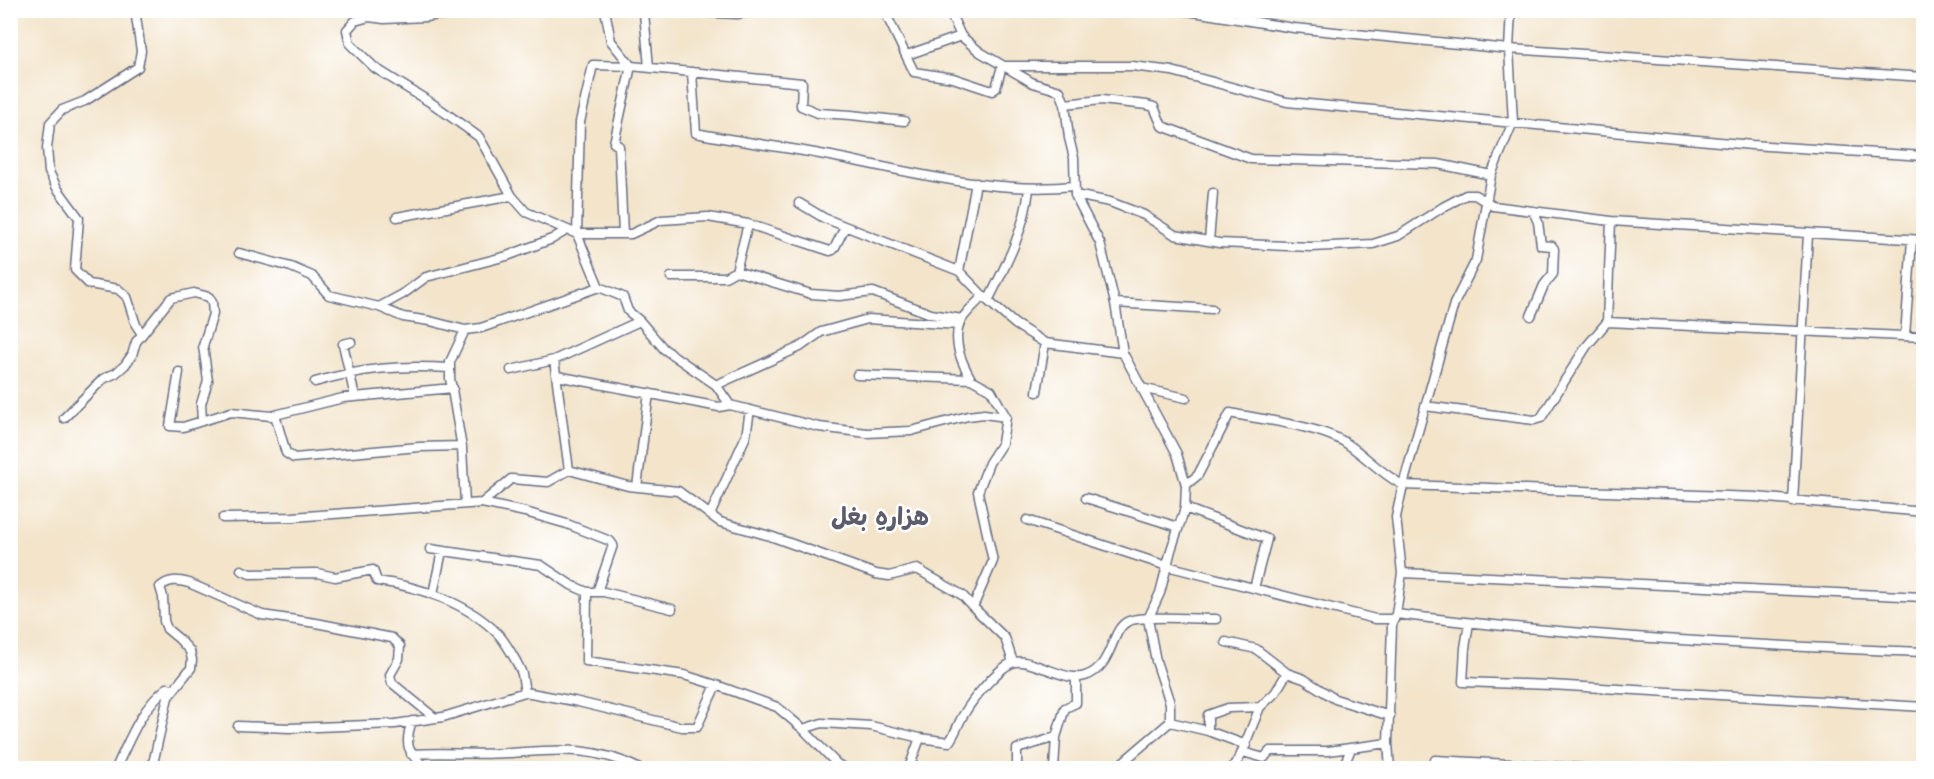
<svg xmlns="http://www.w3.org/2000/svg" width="1934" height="779" viewBox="0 0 1934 779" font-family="'Playpen Sans','Playpen Sans Arabic',sans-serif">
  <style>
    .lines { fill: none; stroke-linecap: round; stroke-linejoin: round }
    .street-casing { stroke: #676e84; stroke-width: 11 }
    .street { stroke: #fff; stroke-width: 8 }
    .labels { text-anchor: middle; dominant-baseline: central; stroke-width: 5; stroke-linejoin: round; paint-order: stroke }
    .district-label { font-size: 24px; font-weight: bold; fill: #5c5c6c; stroke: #fff }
  </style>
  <rect width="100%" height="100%" fill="#fff"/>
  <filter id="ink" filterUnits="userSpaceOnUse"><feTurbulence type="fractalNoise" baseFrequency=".0167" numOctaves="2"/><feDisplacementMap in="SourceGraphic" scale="12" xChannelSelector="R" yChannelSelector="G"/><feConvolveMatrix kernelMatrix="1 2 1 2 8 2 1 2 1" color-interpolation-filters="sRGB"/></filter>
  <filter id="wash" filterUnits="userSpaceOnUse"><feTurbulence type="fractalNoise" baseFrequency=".008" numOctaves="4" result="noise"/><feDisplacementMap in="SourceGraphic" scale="24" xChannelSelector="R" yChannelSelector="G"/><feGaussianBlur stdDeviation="1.35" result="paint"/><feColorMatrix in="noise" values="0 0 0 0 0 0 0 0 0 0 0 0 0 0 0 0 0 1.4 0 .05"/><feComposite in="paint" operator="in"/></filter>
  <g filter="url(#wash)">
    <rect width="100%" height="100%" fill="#f3e4ca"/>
  </g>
  <g filter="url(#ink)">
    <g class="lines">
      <g class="street-casing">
        <path id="street" d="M 135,10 L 141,51 L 138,67 L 85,101 L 62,110 L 50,123 L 47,148 L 49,172 L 57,188 L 79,218 L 75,270 L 89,284 L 118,289 L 127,297 L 136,325 L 142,334
          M 477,10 L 425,17 L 384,19 L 369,17 L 355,21 L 347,30 L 350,44 L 375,68 L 433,104 L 479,137 L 512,196 L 526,212 L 577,234 L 599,287 L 623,297 L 628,311 L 640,321 L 664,349 L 716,385 L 730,405 L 819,427 L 867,433 L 911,431 L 968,416 L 984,414 L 1006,417
          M 605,10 L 611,41 L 631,66 L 614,143 L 619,146 L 623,234
          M 646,10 L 644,13 L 649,67
          M 656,10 L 737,14 L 766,10
          M 884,10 L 914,72 L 953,78 L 992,91 L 996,88 L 1002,66 L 1132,66 L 1172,71 L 1287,102 L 1752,145 L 1924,156
          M 949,10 L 961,36 L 980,52 L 1033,83 L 1060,91 L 1065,104 L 1069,138 L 1074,158 L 1075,195 L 1100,243 L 1115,303 L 1123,353 L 1177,454 L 1186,485 L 1185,508 L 1171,550 L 1160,593 L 1148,619 L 1156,661 L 1170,703 L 1170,722 L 1116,768
          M 1181,10 L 1294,28 L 1509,49 L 1924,77
          M 907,55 L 961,36
          M 692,72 L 696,133 C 740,142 786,147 831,156 C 910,172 992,194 1074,186
          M 1065,104 L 1101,100 L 1147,105 L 1154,107 L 1162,126 L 1251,159 L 1438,164 L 1491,175
          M 1075,195 L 1110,202 L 1144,215 L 1175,235 L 1219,243 L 1311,247 L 1373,244 L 1398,236 L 1443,207 L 1466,195 L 1475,195 L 1493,206 L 1611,221 L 1924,240
          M 799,203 L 824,218 L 959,271 L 988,301 L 1015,324 L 1045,343 L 1123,353
          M 397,217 L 512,196
          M 845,227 L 835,247 L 833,250 L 830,251 L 748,224 L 708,217 L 661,220 L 631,234 L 577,234 L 580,122 L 593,65 L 631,66 L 802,83 L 801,106 L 818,113 L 851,115 L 904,121
          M 1209,241 L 1213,193
          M 239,253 L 291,267 L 312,276 L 329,295 L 379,307 L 403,317 L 430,321 L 465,330 L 481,328 L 599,287
          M 736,271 L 811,294 L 839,296 L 873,292 L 931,314 L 962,319
          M 959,271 L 976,183
          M 671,277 L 725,277 L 736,271 L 748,224
          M 988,301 C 1006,265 1025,229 1029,189
          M 1115,303 L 1212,309
          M 379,307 L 403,294 L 426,277 L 507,256 L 552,239 L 567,230
          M 1531,316 L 1544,285 L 1553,274 L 1554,249 L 1552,246 L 1541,245 L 1538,222 L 1533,211
          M 1607,322 L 1924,337
          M 465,330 L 450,362 L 450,378 L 462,448 L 465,504
          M 1905,336 L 1912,240
          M 351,342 L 343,344 L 355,397
          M 554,360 L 569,470
          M 511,370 L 554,360 L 640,321
          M 179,372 L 170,426 L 183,427 L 231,412 L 271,416 L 343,398 L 453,388
          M 857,375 L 971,379 L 991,390 L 1006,417 L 1002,443 L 989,463 L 978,492 L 993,561 L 973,607 L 1005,638 L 1013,662
          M 557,376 L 719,407 L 730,405
          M 971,379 C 962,363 953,344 959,325 C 962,315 976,304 983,296
          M 315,382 C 363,368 400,365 450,368
          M 716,385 L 800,347 L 821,332 L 868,319 L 959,325
          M 1141,388 L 1186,398
          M 1037,392 L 1045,343
          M 1425,406 L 1534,420 L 1541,418 L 1586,347 L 1607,322 L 1611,221
          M 275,415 L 286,453 L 294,458 L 419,447 L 462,446
          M 64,418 L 103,379 L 116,373 L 125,365 L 132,355 L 136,342 L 171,298 L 194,293 L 209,297 L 212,302 L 213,314 L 203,346 L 208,381 L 201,404 L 202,421
          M 1186,485 L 1198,475 L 1230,413 C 1263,420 1314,425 1343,441 C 1364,454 1381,474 1403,485 L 1756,497 L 1924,512
          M 637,487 L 649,393
          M 1086,498 L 1178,527
          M 1793,502 L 1808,234
          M 482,503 L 511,479 L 548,482 L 569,470 L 628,486 L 678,491 L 720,522 L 770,536 L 876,574 L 889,576 L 917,569 L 962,595 L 973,607
          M 1185,508 L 1267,539 L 1254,588
          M 710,515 L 746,436 L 750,410
          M 223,518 L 293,517 L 482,503 L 525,512 L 567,524 L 610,541 L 613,545 L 597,592
          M 1027,520 L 1167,566 L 1375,619 L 1392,619
          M 430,549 L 541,565 L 571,585 L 587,592 L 604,592 L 672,609
          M 241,570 L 250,574 L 317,573 L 335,577 L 373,570 L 377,581 C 418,586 468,603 498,634 C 505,641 519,665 522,674 C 523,680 524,686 525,692
          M 1402,573 L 1924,597
          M 587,592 L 586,661 L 684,675 L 716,685 L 777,707 L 803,729
          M 433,594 L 442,551
          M 1396,614 C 1571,636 1747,645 1924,652
          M 1469,623 L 1465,648 L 1463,682 L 1551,685 L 1924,707
          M 1226,642 L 1256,649 L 1287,673 L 1304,679 L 1335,699 L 1390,716
          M 412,721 C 404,744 407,753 426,768
          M 1170,722 L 1208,731 L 1208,715 L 1228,708 L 1260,707 L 1275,693 L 1287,673
          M 238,726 L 290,728 L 395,724 L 443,717 L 525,692 L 574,701 L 682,727 L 697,727 L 716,685
          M 1208,731 L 1246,745
          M 1243,752 L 1264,758 L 1270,751 L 1328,751 L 1388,743
          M 411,754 C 444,752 476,755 508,753 C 557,750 592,745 638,768
          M 1435,760 L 1582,768
          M 116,768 C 130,739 141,708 167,688 L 173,689
          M 152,768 L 168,697 L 191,668 L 192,660 L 190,651 L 179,639 L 167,629 L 164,621 L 163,597 L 160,587 C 169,579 177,580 189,583 L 262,615 L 316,623 L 392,638 L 400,646 L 399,659 L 390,675 L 392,683 L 435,718
          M 845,768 L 837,764 L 803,729 L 822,723 L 871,726 L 920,738 L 949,742 C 956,733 958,723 964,714 C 972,700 1000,665 1015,662 C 1025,660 1036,666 1046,669 C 1058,673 1073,680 1085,676 C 1114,667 1110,628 1129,621 C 1144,615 1197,619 1216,619
          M 909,768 L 920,738
          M 1017,768 L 1017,749 L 1056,737
          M 1054,768 L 1056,737 L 1065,708 L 1076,703 L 1076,677
          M 1233,768 L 1239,759 L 1260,707
          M 1340,768 L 1344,765 L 1351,749
          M 1390,768 L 1388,743 L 1392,625 L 1396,614 L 1402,573 L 1396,517 L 1403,485 L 1454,304 L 1476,260 L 1491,175 L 1513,122 L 1509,49 L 1511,10"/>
      </g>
      <use href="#street" class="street"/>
    </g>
  </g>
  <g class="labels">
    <g class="district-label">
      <text x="880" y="515">هزارهِ بغل</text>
    </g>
  </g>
  <rect width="1934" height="779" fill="none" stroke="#fff" stroke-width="36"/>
</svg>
